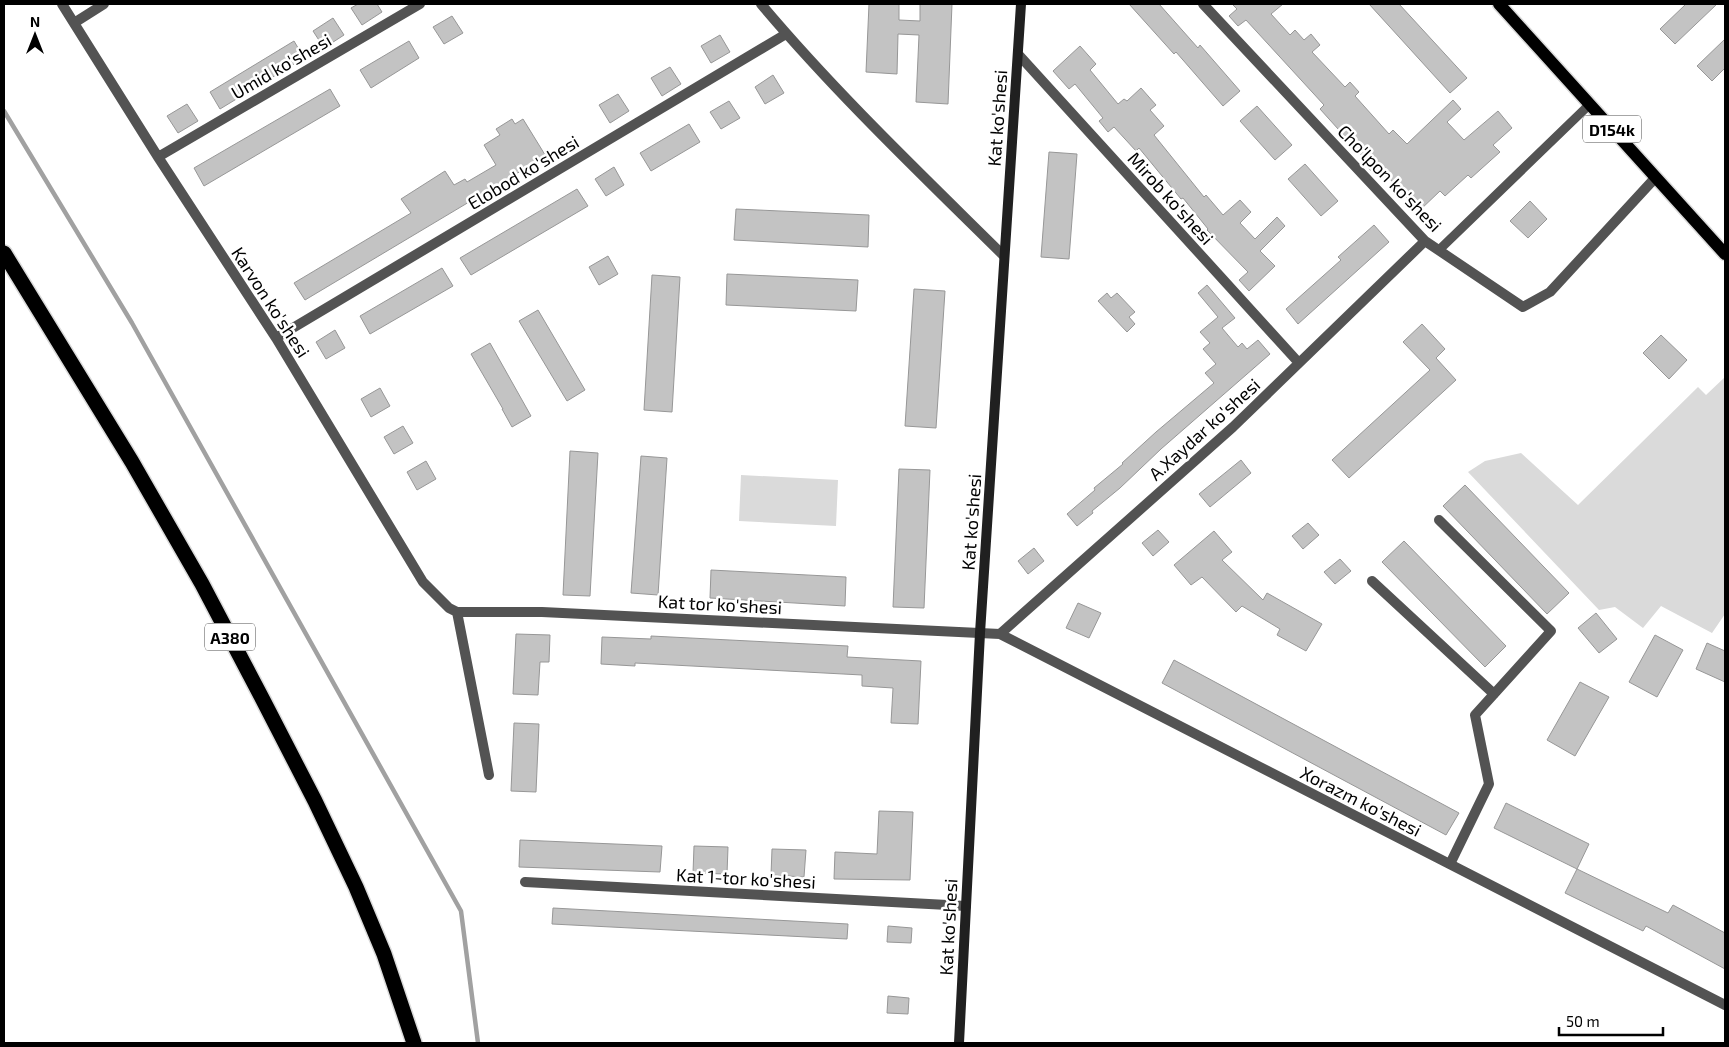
<svg xmlns="http://www.w3.org/2000/svg" width="1729" height="1047" viewBox="0 0 1729 1047" font-family="'Exo 2',sans-serif">
  <style>
    .green { fill: #dadada }
    .lines { fill: none; stroke-linecap: round; stroke-linejoin: round }
    .stream { stroke: #a1a1a1; stroke-width: 4.5 }
    .building { fill: #c3c3c3; stroke: #979797 }
    .primary-casing { stroke: #dbdbdb; stroke-width: 15 }
    .highway-casing { stroke: #dbdbdb; stroke-width: 18 }
    .lane { stroke: #535353; stroke-width: 9 }
    .street { stroke: #535353; stroke-width: 10 }
    .secondary { stroke: #202020; stroke-width: 10 }
    .primary { stroke: #000; stroke-width: 12 }
    .highway { stroke: #000; stroke-width: 15 }
    .labels { text-anchor: middle; dominant-baseline: central; stroke-width: 5; stroke-linejoin: round; paint-order: stroke }
    .shield { fill: #fff; stroke: #4c4c4c; stroke-width: 1 }
    .shield-label { font-size: 16px; font-weight: bold; fill: #000 }
    .street-label { font-size: 18px; fill: #000; stroke: #fff }
  </style>
  <rect width="100%" height="100%" fill="#fff"/>
  <path class="green" d="M 1725,377 L 1725,614 L 1712,633 L 1661,606 L 1643,628 L 1615,607 L 1599,610 L 1468,472 L 1485,461 L 1521,453 L 1578,505 L 1698,387 L 1706,395 Z
    M 741,475 L 838,480 L 836,526 L 739,521 Z"/>
  <g class="lines">
    <path class="stream" d="M 4,111 L 132,323 L 461,911 L 478,1043"/>
  </g>
  <path class="building" d="M 358,4 L 377,4 L 382,12 L 362,25 L 351,8 Z
    M 869,4 L 899,4 L 899,20 L 920,21 L 920,4 L 952,4 L 948,104 L 916,102 L 919,35 L 898,34 L 897,74 L 866,72 Z
    M 1129,4 L 1159,4 L 1198,48 L 1200,45 L 1240,91 L 1223,106 L 1176,52 L 1174,54 Z
    M 1232,4 L 1283,4 L 1271,14 L 1290,35 L 1295,30 L 1304,40 L 1311,34 L 1320,45 L 1312,52 L 1345,87 L 1350,82 L 1359,92 L 1355,96 L 1389,134 L 1393,130 L 1407,144 L 1453,100 L 1461,109 L 1447,122 L 1464,140 L 1498,111 L 1512,128 L 1493,145 L 1500,152 L 1471,178 L 1468,175 L 1445,196 L 1440,191 L 1419,211 L 1379,167 L 1373,173 L 1363,162 L 1366,160 L 1320,109 L 1324,105 L 1246,20 L 1238,26 L 1229,16 L 1237,9 Z
    M 1369,4 L 1399,4 L 1467,78 L 1450,93 Z
    M 1686,4 L 1717,4 L 1675,44 L 1660,29 Z
    M 452,16 L 463,33 L 444,44 L 433,27 Z
    M 333,18 L 344,35 L 324,48 L 313,31 Z
    M 720,35 L 730,52 L 711,63 L 701,46 Z
    M 1725,39 L 1725,68 L 1712,81 L 1697,66 Z
    M 294,41 L 304,58 L 220,109 L 210,92 Z
    M 409,41 L 419,58 L 371,88 L 360,70 Z
    M 1080,46 L 1096,64 L 1090,70 L 1118,104 L 1124,99 L 1127,101 L 1141,88 L 1156,105 L 1150,110 L 1164,126 L 1154,135 L 1204,197 L 1206,195 L 1223,215 L 1240,200 L 1251,212 L 1240,223 L 1255,239 L 1277,217 L 1285,226 L 1260,251 L 1275,266 L 1249,291 L 1239,280 L 1248,272 L 1207,230 L 1208,229 L 1183,198 L 1181,199 L 1139,148 L 1136,151 L 1114,127 L 1108,132 L 1099,121 L 1103,118 L 1075,84 L 1069,89 L 1053,71 Z
    M 670,67 L 681,84 L 662,96 L 651,78 Z
    M 773,75 L 784,93 L 765,104 L 755,87 Z
    M 330,89 L 340,106 L 204,186 L 194,168 Z
    M 618,94 L 629,111 L 610,123 L 599,105 Z
    M 729,101 L 740,118 L 721,129 L 710,112 Z
    M 187,104 L 198,121 L 178,133 L 167,116 Z
    M 1257,106 L 1292,145 L 1275,160 L 1240,121 Z
    M 512,119 L 515,124 L 523,119 L 547,158 L 537,164 L 539,168 L 529,173 L 526,168 L 305,300 L 294,283 L 411,213 L 401,199 L 445,171 L 454,185 L 465,179 L 467,182 L 496,165 L 484,145 L 500,135 L 496,129 Z
    M 689,124 L 700,142 L 651,171 L 640,153 Z
    M 1049,152 L 1077,154 L 1069,259 L 1041,257 Z
    M 1305,164 L 1338,201 L 1321,216 L 1288,179 Z
    M 614,167 L 624,185 L 606,196 L 595,179 Z
    M 577,189 L 588,206 L 471,275 L 460,258 Z
    M 1530,201 L 1547,219 L 1528,238 L 1510,221 Z
    M 736,209 L 869,215 L 868,247 L 734,240 Z
    M 1374,225 L 1389,242 L 1298,324 L 1286,309 L 1341,260 L 1338,257 Z
    M 608,256 L 618,274 L 599,285 L 589,267 Z
    M 442,268 L 453,286 L 370,334 L 360,316 Z
    M 727,274 L 858,280 L 856,311 L 726,305 Z
    M 652,275 L 680,277 L 672,412 L 644,410 Z
    M 1207,285 L 1235,318 L 1222,328 L 1238,347 L 1242,343 L 1247,349 L 1258,340 L 1270,354 L 1161,449 L 1120,488 L 1092,511 L 1093,513 L 1077,526 L 1067,514 L 1095,490 L 1094,488 L 1123,464 L 1122,463 L 1156,432 L 1214,383 L 1205,373 L 1216,364 L 1203,349 L 1210,343 L 1200,332 L 1218,317 L 1198,293 Z
    M 914,289 L 945,291 L 936,428 L 905,426 Z
    M 1107,293 L 1111,298 L 1117,293 L 1135,312 L 1129,317 L 1135,324 L 1127,332 L 1098,301 Z
    M 538,310 L 585,390 L 567,401 L 519,321 Z
    M 1422,324 L 1445,349 L 1436,358 L 1456,380 L 1349,478 L 1332,460 L 1430,370 L 1403,342 Z
    M 335,330 L 345,348 L 326,359 L 316,342 Z
    M 1661,335 L 1687,360 L 1669,379 L 1643,353 Z
    M 490,343 L 531,416 L 512,427 L 502,409 L 503,409 L 471,354 Z
    M 380,388 L 390,406 L 371,417 L 361,399 Z
    M 403,426 L 413,443 L 394,454 L 384,437 Z
    M 570,451 L 598,453 L 590,596 L 563,595 Z
    M 641,456 L 667,458 L 658,595 L 631,593 Z
    M 1241,460 L 1251,473 L 1210,507 L 1199,494 Z
    M 426,461 L 436,479 L 417,490 L 407,472 Z
    M 899,469 L 930,470 L 924,608 L 893,607 Z
    M 1465,485 L 1569,593 L 1547,614 L 1443,506 Z
    M 1308,523 L 1319,535 L 1303,549 L 1292,536 Z
    M 1158,530 L 1169,542 L 1153,556 L 1142,543 Z
    M 1214,531 L 1232,552 L 1222,560 L 1263,600 L 1267,593 L 1322,624 L 1306,651 L 1277,635 L 1280,629 L 1242,606 L 1236,612 L 1202,577 L 1191,585 L 1174,565 Z
    M 1404,541 L 1506,646 L 1485,667 L 1382,562 Z
    M 1034,548 L 1044,561 L 1028,574 L 1018,561 Z
    M 1340,559 L 1351,571 L 1335,584 L 1324,572 Z
    M 711,570 L 846,577 L 845,606 L 710,598 Z
    M 1078,603 L 1101,613 L 1089,638 L 1066,628 Z
    M 1596,613 L 1617,639 L 1599,653 L 1578,628 Z
    M 516,634 L 550,635 L 549,662 L 540,662 L 538,695 L 513,694 Z
    M 1655,635 L 1683,650 L 1657,697 L 1629,682 Z
    M 651,636 L 848,646 L 847,657 L 921,661 L 918,724 L 891,723 L 893,688 L 862,686 L 862,675 L 635,663 L 635,666 L 601,664 L 602,637 L 651,639 Z
    M 1707,643 L 1725,651 L 1725,682 L 1696,669 Z
    M 1174,660 L 1459,813 L 1446,835 L 1162,683 Z
    M 1580,682 L 1609,697 L 1575,756 L 1547,740 Z
    M 514,723 L 539,724 L 536,792 L 511,791 Z
    M 1506,803 L 1589,844 L 1577,869 L 1494,828 Z
    M 879,811 L 913,812 L 910,880 L 834,879 L 835,852 L 877,854 Z
    M 520,840 L 662,846 L 660,872 L 519,867 Z
    M 694,846 L 728,847 L 727,874 L 693,873 Z
    M 772,849 L 806,850 L 804,877 L 771,875 Z
    M 1577,869 L 1668,913 L 1673,905 L 1725,933 L 1725,969 L 1646,926 L 1643,931 L 1565,893 Z
    M 553,908 L 848,924 L 847,939 L 552,924 Z
    M 888,926 L 912,928 L 911,943 L 887,942 Z
    M 888,996 L 909,998 L 908,1014 L 887,1013 Z"/>
  <g class="lines">
    <g class="primary-casing">
      <path id="primary" d="M 1499,4 L 1725,254"/>
    </g>
    <g class="highway-casing">
      <path id="highway" d="M 4,253 L 132,462 L 202,584 L 263,700 L 315,801 L 356,887 L 384,954 L 414,1043"/>
    </g>
    <path class="lane" d="M 1439,250 L 1590,104"/>
    <path class="street" d="M 62,4 L 158,157 L 276,338 L 423,582 L 449,608 L 457,612 L 542,612 L 1000,634 L 1725,1005
      M 761,4 C 836,93 921,174 1004,256
      M 1203,4 L 1425,241 L 1523,307 L 1550,292 L 1656,177
      M 74,23 L 104,4
      M 1018,54 L 1299,363
      M 158,157 L 420,4
      M 276,338 L 786,34
      M 1439,520 L 1551,631 L 1475,715 L 1489,784 L 1450,864
      M 1372,581 L 1494,694
      M 457,612 L 489,775
      M 1000,634 L 1233,427 L 1425,241
      M 525,882 L 966,906"/>
    <path class="secondary" d="M 959,1043 L 980,633 L 1021,4"/>
    <use href="#primary" class="primary"/>
    <use href="#highway" class="highway"/>
  </g>
  <g class="labels">
    <g class="shield">
      <rect x="1583" y="115.5" width="58" height="27" rx="4"/>
      <rect x="205" y="623.5" width="50" height="27" rx="4"/>
    </g>
    <g class="shield-label">
      <text x="1612" y="129">D154k</text>
      <text x="230" y="637">A380</text>
    </g>
    <g class="street-label">
      <text transform="translate(281 66) rotate(-30)">Umid ko'shesi</text>
      <text transform="translate(997 118) rotate(-86)">Kat ko'shesi</text>
      <text transform="translate(523 172) rotate(-31)">Elobod ko'shesi</text>
      <text transform="translate(1390 178) rotate(46)">Cho'lpon ko'shesi</text>
      <text transform="translate(1171 198) rotate(48)">Mirob ko'shesi</text>
      <text transform="translate(271 302) rotate(57)">Karvon ko'shesi</text>
      <text transform="translate(1204 429) rotate(-42)">A.Xaydar ko'shesi</text>
      <text transform="translate(971 522) rotate(-86)">Kat ko'shesi</text>
      <text transform="translate(720 604) rotate(3)">Kat tor ko'shesi</text>
      <text transform="translate(1361 801) rotate(27)">Xorazm ko'shesi</text>
      <text transform="translate(746 878) rotate(3)">Kat 1-tor ko'shesi</text>
      <text transform="translate(948 927) rotate(-87)">Kat ko'shesi</text>
    </g>
  </g>
  <rect width="1729" height="1047" fill="none" stroke="#000000" stroke-width="10"/>
  <g transform="translate(35 35)" stroke="#ffffff" stroke-width="4" paint-order="stroke">
  <path d="M0-4L9 19L0 12L-9 19Z" fill="#000000"/>
  <text y="-8" font-size="14" font-weight="bold" text-anchor="middle" fill="#000000">N</text>
  </g>
  <path d="M1559 1027v8h104v-8" fill="none" stroke="#000000" stroke-width="2.5"/>
  <text x="1566" y="1027" font-size="15" fill="#000000" stroke="#ffffff" stroke-width="4" paint-order="stroke">50 m</text>
</svg>
